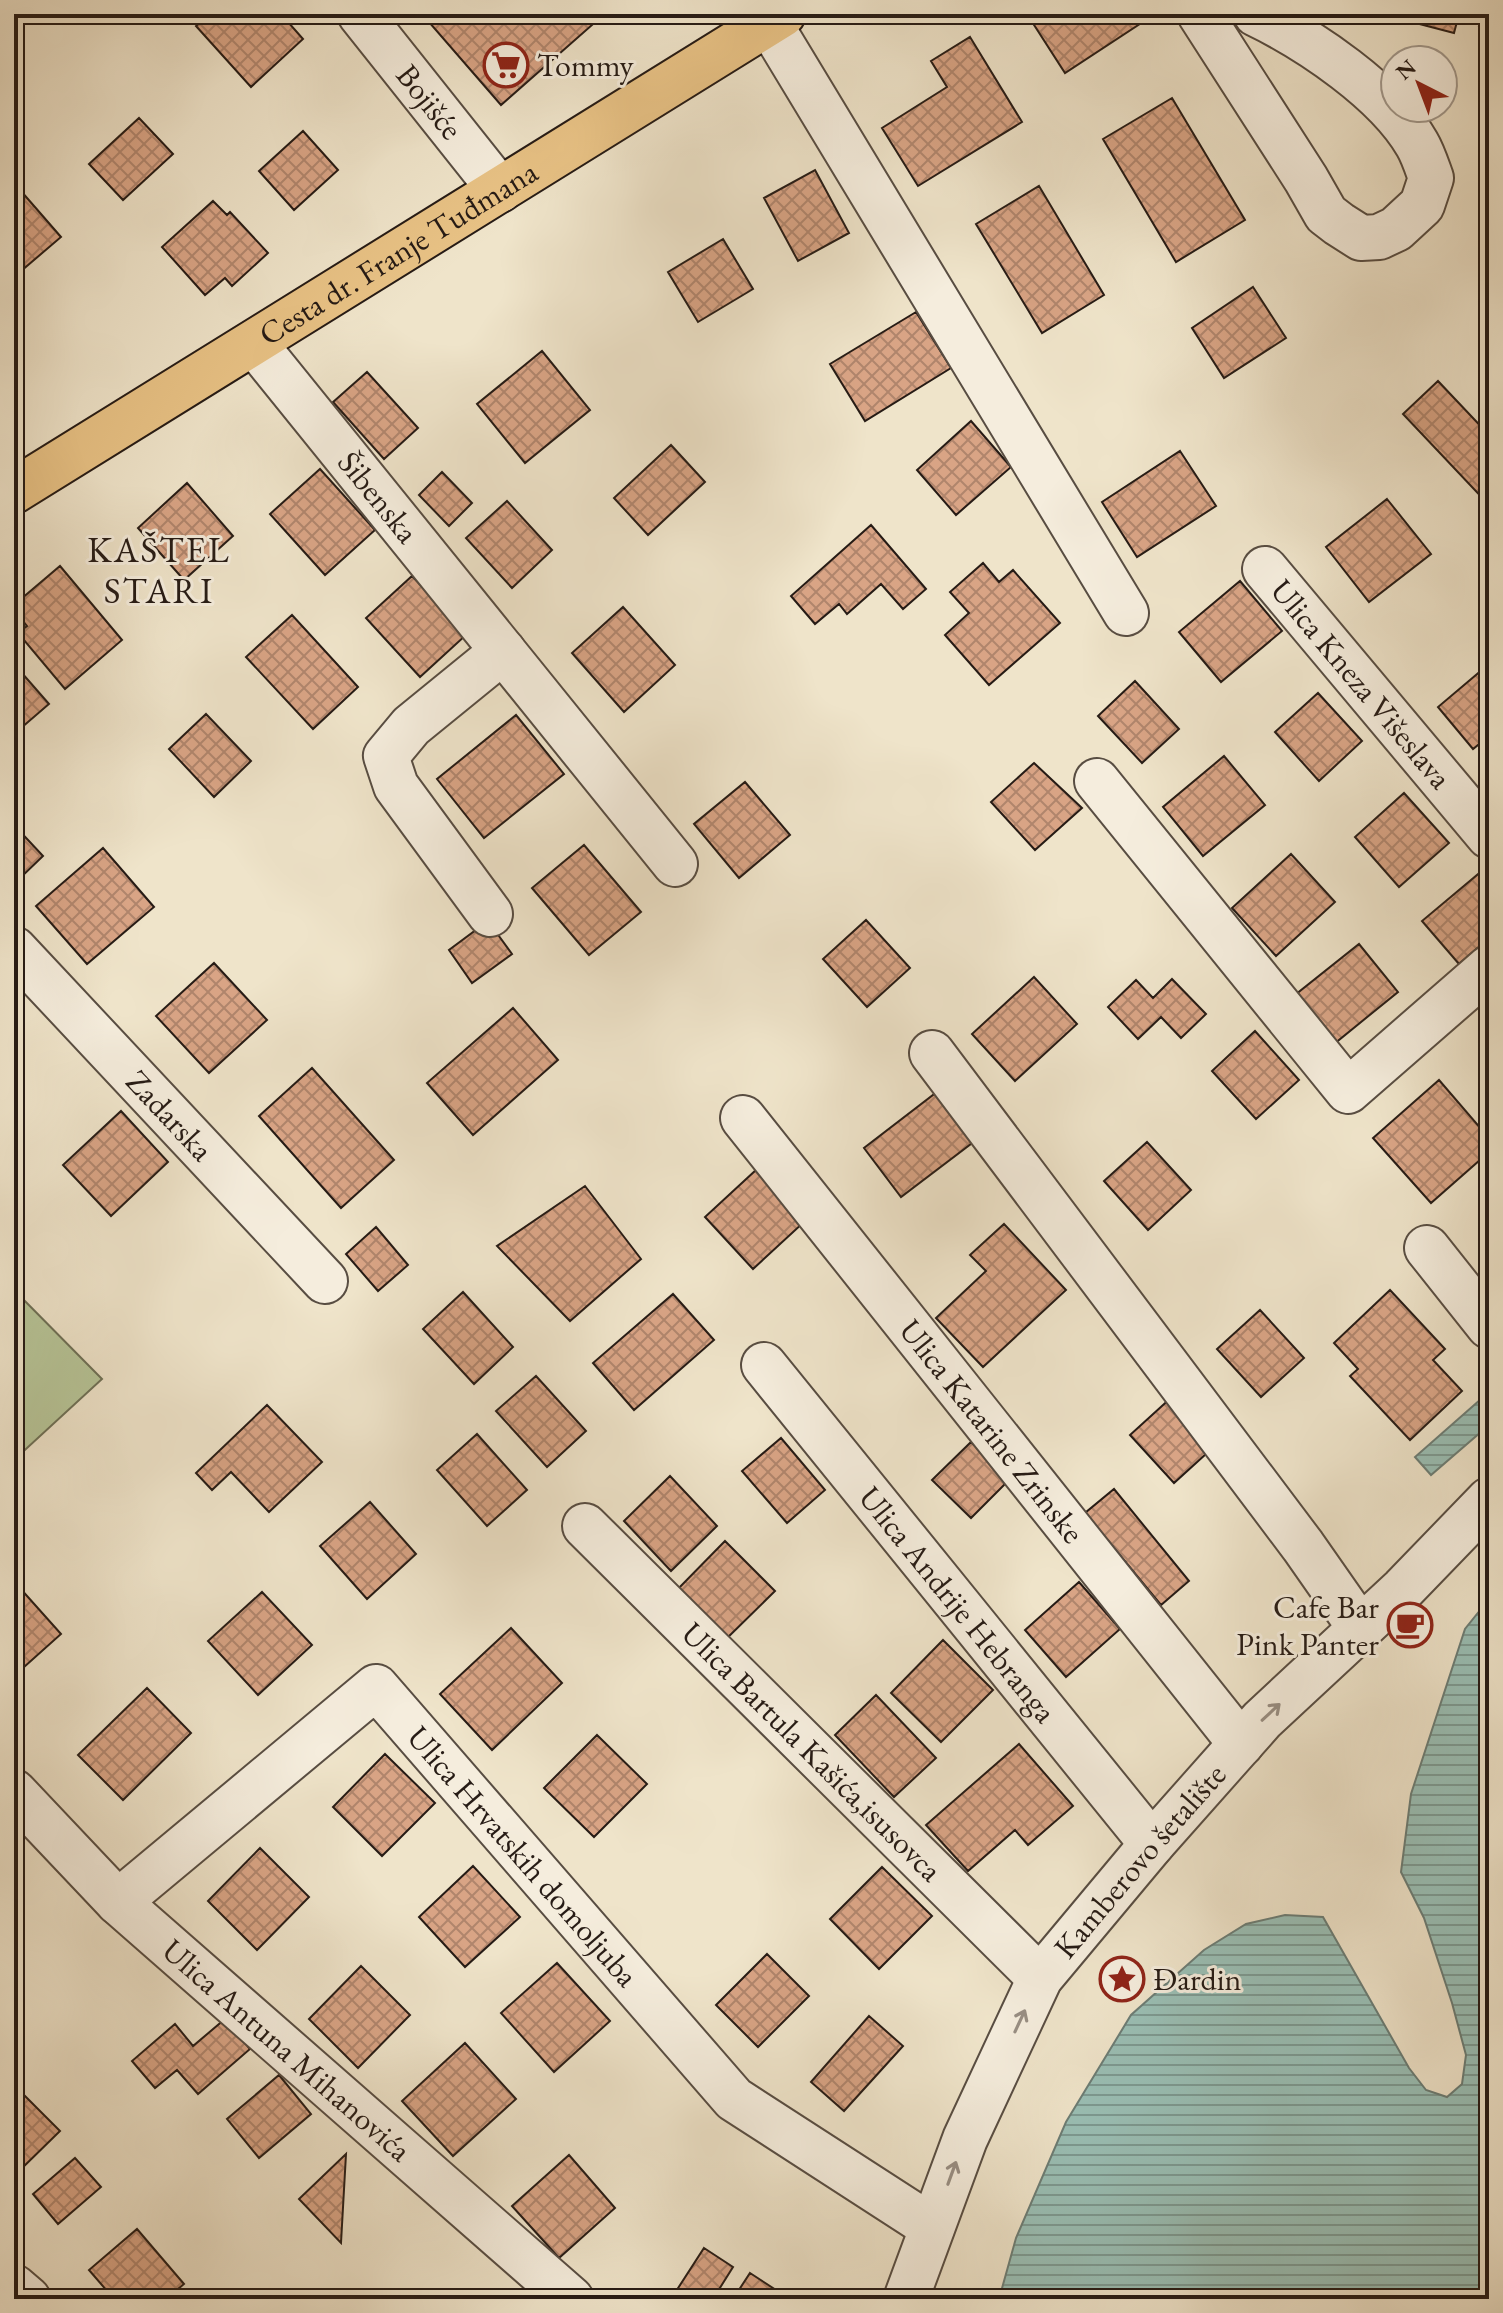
<svg xmlns="http://www.w3.org/2000/svg" width="1503" height="2313" viewBox="0 0 1503 2313" font-family="'EB Garamond',serif">
  <style>
    .grass { fill: #b7c598; stroke: #6e7056; stroke-width: 2 }
    .water { fill: url(#water-rules); stroke: #6c7d75; stroke-width: 2 }
    .building { fill: url(#building-cross-hatch); stroke: #261b15; stroke-width: 2 }
    .lines { fill: none; stroke-linecap: round; stroke-linejoin: round }
    .minor-casing { stroke: #584d42; stroke-width: 48 }
    .major-casing { stroke: #261b15; stroke-width: 48 }
    .minor { stroke: #f5eddd; stroke-width: 44 }
    .major { stroke: #e8c285; stroke-width: 44 }
    .oneway { stroke: #988e83 }
    .labels { text-anchor: middle; dominant-baseline: central; stroke-width: 6; stroke-linejoin: round; paint-order: stroke }
    .poi-label { font-size: 32px; fill: #261b15; stroke: #f5eddd; text-anchor: start }
    .street-label { font-size: 32px; fill: #261b15; stroke: #f5eddd }
    .quarter-label { font-size: 36px; letter-spacing: 2px; fill: #261b15; stroke: #f5eddd }
  </style>
  <defs>
    <pattern id="water-rules" width="6" height="5" patternUnits="userSpaceOnUse" patternTransform="scale(2)"><rect width="6" height="5" fill="#9abfb5"/><path d="M0 2.5h6" fill="none" stroke="#7d9a92"/></pattern>
    <pattern id="building-cross-hatch" width="8" height="8" patternUnits="userSpaceOnUse" patternTransform="scale(2)"><rect width="8" height="8" fill="#d9a485"/><path d="M0 0l8 8M0 8l8-8" fill="none" stroke="#b0856c"/></pattern>
  </defs>
  <rect width="100%" height="100%" fill="#efe4ca"/>
  <filter id="stains"><feTurbulence type="fractalNoise" baseFrequency=".0025" numOctaves="4"/><feColorMatrix values="0 0 0 0 .2 0 0 0 0 .09 0 0 0 0 .02 0 0 0 .5 -.17"/></filter>
  <radialGradient id="worn" r=".72"><stop offset=".6" stop-color="#630" stop-opacity="0"/><stop offset="1" stop-color="#630" stop-opacity=".3"/></radialGradient>
  <path class="grass" d="M 14,1290 L 102,1379 L 14,1460 Z"/>
  <path class="water" d="M 1489,1392 L 1489,1425 L 1431,1475 L 1415,1457 Z
    M 1489,1599 L 1489,2299 L 999,2299 L 1016,2238 L 1066,2122 L 1131,2015 L 1204,1950 L 1246,1924 L 1285,1915 L 1323,1917 L 1409,2068 L 1426,2090 L 1447,2097 L 1462,2084 L 1466,2055 L 1452,2003 L 1424,1918 L 1401,1872 L 1411,1794 L 1465,1629 Z"/>
  <path class="building" d="M 210,14 L 281,14 L 303,39 L 251,87 L 196,26 Z
    M 422,14 L 582,14 L 592,25 L 501,105 Z
    M 1027,14 L 1155,14 L 1065,73 Z
    M 1390,14 L 1459,14 L 1454,33 L 1389,16 Z
    M 1482,14 L 1489,14 L 1489,29 L 1479,26 Z
    M 970,37 L 1022,122 L 918,186 L 882,128 L 947,87 L 931,61 Z
    M 1172,98 L 1245,220 L 1176,262 L 1103,139 Z
    M 139,118 L 173,154 L 123,200 L 89,164 Z
    M 303,131 L 338,170 L 294,210 L 259,171 Z
    M 815,170 L 849,233 L 798,261 L 764,198 Z
    M 14,183 L 61,237 L 14,277 Z
    M 1039,186 L 1104,295 L 1042,333 L 976,224 Z
    M 213,201 L 227,215 L 230,212 L 268,253 L 232,286 L 225,278 L 205,295 L 162,247 Z
    M 723,239 L 753,289 L 698,322 L 668,272 Z
    M 1253,287 L 1286,338 L 1224,378 L 1192,328 Z
    M 916,312 L 951,368 L 865,421 L 830,364 Z
    M 542,351 L 590,410 L 525,463 L 477,404 Z
    M 367,372 L 418,428 L 384,459 L 333,402 Z
    M 1438,381 L 1489,435 L 1489,505 L 1403,414 Z
    M 971,421 L 1011,467 L 956,515 L 917,470 Z
    M 671,445 L 705,482 L 648,535 L 614,498 Z
    M 1180,451 L 1216,506 L 1137,557 L 1102,502 Z
    M 320,469 L 375,530 L 325,575 L 270,514 Z
    M 442,472 L 472,503 L 449,526 L 419,495 Z
    M 187,483 L 233,536 L 184,580 L 138,528 Z
    M 1387,499 L 1431,554 L 1369,602 L 1326,547 Z
    M 507,501 L 552,550 L 512,588 L 466,538 Z
    M 871,525 L 926,589 L 903,609 L 881,584 L 847,614 L 839,604 L 815,624 L 791,596 Z
    M 983,563 L 999,582 L 1013,570 L 1060,623 L 989,685 L 945,635 L 969,613 L 950,592 Z
    M 60,566 L 122,640 L 65,689 L 18,633 L 27,626 L 14,610 L 14,605 Z
    M 412,576 L 467,634 L 420,677 L 366,618 Z
    M 1240,581 L 1282,631 L 1221,682 L 1179,632 Z
    M 623,607 L 675,665 L 624,712 L 572,653 Z
    M 292,615 L 358,687 L 313,729 L 246,657 Z
    M 14,664 L 49,704 L 14,734 Z
    M 1489,664 L 1489,736 L 1473,749 L 1438,707 Z
    M 1135,681 L 1179,729 L 1142,763 L 1098,716 Z
    M 1318,693 L 1362,741 L 1319,781 L 1275,732 Z
    M 206,714 L 251,761 L 214,797 L 169,749 Z
    M 516,715 L 564,774 L 484,838 L 437,779 Z
    M 1224,756 L 1265,805 L 1203,856 L 1163,807 Z
    M 1034,763 L 1082,808 L 1035,850 L 991,802 Z
    M 745,782 L 790,835 L 739,878 L 694,824 Z
    M 1404,793 L 1449,843 L 1399,887 L 1355,837 Z
    M 14,825 L 43,856 L 14,884 Z
    M 584,845 L 641,912 L 589,955 L 532,888 Z
    M 103,848 L 154,907 L 87,964 L 36,906 Z
    M 1291,854 L 1335,902 L 1276,956 L 1232,908 Z
    M 1483,870 L 1489,877 L 1489,938 L 1459,964 L 1422,921 Z
    M 866,920 L 910,968 L 867,1007 L 823,959 Z
    M 488,921 L 512,954 L 472,983 L 449,950 Z
    M 1359,944 L 1398,992 L 1334,1044 L 1295,995 Z
    M 214,963 L 267,1020 L 209,1073 L 156,1016 Z
    M 1034,977 L 1077,1024 L 1015,1081 L 972,1034 Z
    M 1172,979 L 1206,1014 L 1181,1038 L 1161,1017 L 1138,1039 L 1108,1007 L 1136,980 L 1153,998 Z
    M 513,1008 L 558,1060 L 473,1135 L 427,1083 Z
    M 1255,1031 L 1299,1080 L 1256,1119 L 1212,1071 Z
    M 312,1068 L 394,1160 L 341,1208 L 259,1116 Z
    M 1439,1080 L 1489,1138 L 1489,1152 L 1431,1203 L 1373,1138 Z
    M 946,1085 L 984,1134 L 901,1197 L 864,1148 Z
    M 121,1111 L 168,1162 L 111,1216 L 63,1165 Z
    M 1147,1142 L 1191,1190 L 1148,1230 L 1104,1181 Z
    M 756,1170 L 804,1222 L 753,1269 L 705,1217 Z
    M 585,1186 L 641,1259 L 570,1321 L 497,1246 Z
    M 1004,1224 L 1066,1290 L 983,1367 L 936,1318 L 986,1271 L 970,1255 Z
    M 376,1227 L 408,1265 L 378,1291 L 346,1254 Z
    M 1390,1290 L 1445,1349 L 1433,1360 L 1462,1391 L 1410,1440 L 1350,1376 L 1358,1369 L 1334,1343 Z
    M 463,1292 L 513,1347 L 474,1384 L 423,1329 Z
    M 673,1294 L 714,1340 L 634,1410 L 593,1363 Z
    M 1260,1310 L 1304,1358 L 1261,1397 L 1217,1349 Z
    M 536,1376 L 586,1431 L 547,1467 L 496,1411 Z
    M 1173,1396 L 1217,1444 L 1174,1483 L 1130,1435 Z
    M 267,1405 L 322,1462 L 269,1512 L 231,1472 L 212,1490 L 196,1473 Z
    M 477,1434 L 527,1490 L 487,1526 L 437,1470 Z
    M 781,1438 L 825,1490 L 787,1523 L 742,1471 Z
    M 971,1442 L 1009,1480 L 971,1518 L 932,1480 Z
    M 670,1476 L 717,1526 L 671,1571 L 624,1521 Z
    M 1114,1489 L 1189,1581 L 1161,1605 L 1085,1513 Z
    M 370,1502 L 416,1554 L 367,1599 L 320,1546 Z
    M 725,1541 L 775,1591 L 722,1643 L 673,1594 Z
    M 1079,1582 L 1120,1629 L 1066,1677 L 1025,1630 Z
    M 19,1587 L 61,1634 L 14,1676 L 14,1592 Z
    M 262,1592 L 312,1645 L 258,1695 L 208,1641 Z
    M 511,1628 L 562,1683 L 492,1750 L 440,1694 Z
    M 943,1640 L 993,1690 L 941,1742 L 891,1693 Z
    M 147,1688 L 191,1733 L 123,1800 L 78,1755 Z
    M 876,1695 L 936,1758 L 894,1797 L 835,1735 Z
    M 597,1735 L 647,1784 L 594,1837 L 544,1788 Z
    M 1019,1744 L 1073,1806 L 1028,1845 L 1015,1830 L 968,1871 L 926,1825 Z
    M 385,1754 L 435,1803 L 382,1856 L 333,1807 Z
    M 260,1848 L 309,1897 L 257,1950 L 208,1901 Z
    M 473,1866 L 520,1917 L 465,1967 L 419,1917 Z
    M 882,1867 L 932,1916 L 879,1969 L 830,1919 Z
    M 767,1954 L 809,1996 L 758,2047 L 716,2005 Z
    M 557,1963 L 610,2021 L 554,2072 L 501,2013 Z
    M 361,1966 L 410,2015 L 358,2068 L 309,2019 Z
    M 869,2016 L 903,2046 L 844,2111 L 811,2082 Z
    M 225,2019 L 250,2049 L 198,2094 L 177,2070 L 155,2088 L 132,2061 L 175,2024 L 193,2046 Z
    M 465,2043 L 516,2099 L 453,2156 L 402,2101 Z
    M 279,2075 L 311,2114 L 259,2158 L 227,2119 Z
    M 14,2085 L 60,2131 L 16,2174 L 14,2172 Z
    M 346,2154 L 341,2243 L 299,2199 Z
    M 569,2155 L 615,2208 L 559,2258 L 512,2206 Z
    M 75,2158 L 101,2187 L 58,2224 L 33,2194 Z
    M 137,2229 L 184,2284 L 166,2299 L 114,2299 L 89,2270 Z
    M 704,2248 L 733,2267 L 713,2299 L 671,2299 Z
    M 750,2273 L 779,2292 L 774,2299 L 733,2299 Z
    M 794,2291 L 816,2299 L 791,2299 Z"/>
  <g class="lines">
    <g class="minor-casing">
      <g id="minor">
        <path id="s1" d="M 360,14 L 500,190"/>
        <path d="M 1200,14 L 1306,179 L 1326,214 L 1339,224 L 1361,238 L 1379,237 L 1396,229 L 1422,205 L 1431,178 C 1427,167 1423,154 1417,144 C 1387,92 1310,40 1256,14"/>
        <path d="M 769,23 L 1126,613"/>
        <path id="s2" d="M 254,343 L 675,864"/>
        <path id="s3" d="M 1265,569 L 1489,836"/>
        <path d="M 1097,781 L 1348,1091 L 1489,968"/>
        <path d="M 490,914 L 396,786 L 386,756 L 411,726 L 503,651"/>
        <path id="s4" d="M 14,949 L 325,1281"/>
        <path d="M 932,1053 L 1303,1546 L 1361,1629"/>
        <path id="s5" d="M 743,1118 L 1241,1744"/>
        <path d="M 1427,1248 L 1489,1326"/>
        <path id="s6" d="M 764,1365 L 1152,1844"/>
        <path id="s7" d="M 585,1526 L 1040,1978"/>
        <path id="s8" d="M 14,1792 L 118,1902 L 571,2299"/>
        <path id="s9" d="M 118,1902 L 376,1687 L 734,2099 L 932,2227"/>
        <path d="M 14,2287 L 28,2299"/>
        <path id="s10" d="M 906,2299 L 965,2139 L 1040,1978 L 1152,1844 L 1262,1720 L 1403,1589 L 1489,1500"/>
      </g>
    </g>
    <g class="major-casing">
      <g id="major">
        <path id="s11" d="M 14,491 L 783,14"/>
      </g>
    </g>
    <use href="#minor" class="minor"/>
    <use href="#major" class="major"/>
  </g>
  <defs><path id="oneway-shaft" d="M-6 0H5M1.5-3L5.5 0L1.5 3" fill="none" stroke-width="1.6" stroke-linecap="round" stroke-linejoin="round" transform="scale(2)"/></defs>
  <g class="oneway">
    <use href="#oneway-shaft" transform="translate(1271 1712) rotate(-43)"/>
    <use href="#oneway-shaft" transform="translate(1020 2021) rotate(-65)"/>
    <use href="#oneway-shaft" transform="translate(952 2173) rotate(-70)"/>
  </g>
  <defs>
    <g id="supermarket-ring" transform="scale(2.3)"><circle r="9.5" fill="#f5eddd" stroke="#8f2418" stroke-width="1.5"/><path d="M-6-5.5h2.5l.6 2H6L4.5 2H-2.5L-4.4-4H-6ZM-1.5 3.2a1.3 1.3 0 1 0 .1 0ZM3 3.2a1.3 1.3 0 1 0 .1 0Z" fill="#8f2418"/></g>
    <g id="cafe-ring" transform="scale(2.3)"><circle r="9.5" fill="#f5eddd" stroke="#8f2418" stroke-width="1.5"/><path d="M-5.5-4.5H6V0H3Q3 3.5 0 3.5H-2.5Q-5.5 3.5-5.5 0ZM3-3.2v2h1.7v-2ZM-6 4.5H4V6H-6Z" fill="#8f2418"/></g>
    <g id="sight-ring" transform="scale(2.3)"><circle r="9.5" fill="#f5eddd" stroke="#8f2418" stroke-width="1.5"/><path d="M0-6L1.8-2.2L6-1.7L2.9 1.2L3.7 5.4L0 3.3L-3.7 5.4L-2.9 1.2L-6-1.7L-1.8-2.2Z" fill="#8f2418"/></g>
  </defs>
  <g fill-rule="evenodd">
    <use href="#supermarket-ring" x="506" y="65"/>
    <use href="#cafe-ring" x="1410" y="1625"/>
    <use href="#sight-ring" x="1122" y="1979"/>
  </g>
  <g class="labels">
    <g class="poi-label">
      <text x="537" y="65">Tommy</text>
      <text x="1379" y="1607" text-anchor="end">Cafe Bar<tspan x="1379" dy="37">Pink Panter</tspan></text>
      <text x="1153" y="1979">Đardin</text>
    </g>
    <g class="street-label">
      <text stroke="none"><textPath href="#s1" startOffset="112">Bojišće</textPath></text>
      <text stroke="none"><textPath href="#s11" startOffset="452">Cesta dr. Franje Tuđmana</textPath></text>
      <text stroke="none"><textPath href="#s2" startOffset="198">Šibenska</textPath></text>
      <text stroke="none"><textPath href="#s3" startOffset="150">Ulica Kneza Višeslava</textPath></text>
      <text stroke="none"><textPath href="#s4" startOffset="228">Zadarska</textPath></text>
      <text stroke="none"><textPath href="#s5" startOffset="400">Ulica Katarine Zrinske</textPath></text>
      <text stroke="none"><textPath href="#s6" startOffset="308">Ulica Andrije Hebranga</textPath></text>
      <text stroke="none"><textPath href="#s7" startOffset="320">Ulica Bartula Kašića,isusovca</textPath></text>
      <text stroke="none"><textPath href="#s9" startOffset="560">Ulica Hrvatskih domoljuba</textPath></text>
      <text stroke="none"><textPath href="#s10" startOffset="502">Kamberovo šetalište</textPath></text>
      <text stroke="none"><textPath href="#s8" startOffset="376">Ulica Antuna Mihanovića</textPath></text>
    </g>
    <g class="quarter-label">
      <text x="159" y="549">KAŠTEL<tspan x="159" dy="41">STARI</tspan></text>
    </g>
  </g>
  <rect width="1503" height="2313" fill="none" stroke="#efe4ca" stroke-width="48"/>
  <rect x="16" y="16" width="1471" height="2281" fill="none" stroke="#261b15" stroke-width="4"/>
  <rect x="24" y="24" width="1455" height="2265" fill="none" stroke="#261b15" stroke-width="2"/>
  <g transform="translate(1419 84) rotate(318)"><circle r="38" fill="#f5eddd" stroke="#a2998d" stroke-width="2"/>
  <path d="M0-6L14 30L0 20L-14 30Z" fill="#8f2418"/>
  <text y="-12" font-size="22" font-weight="bold" text-anchor="middle" fill="#261b15">N</text>
  </g>
  <rect width="100%" height="100%" filter="url(#stains)"/>
  <rect width="100%" height="100%" fill="url(#worn)"/>
</svg>
